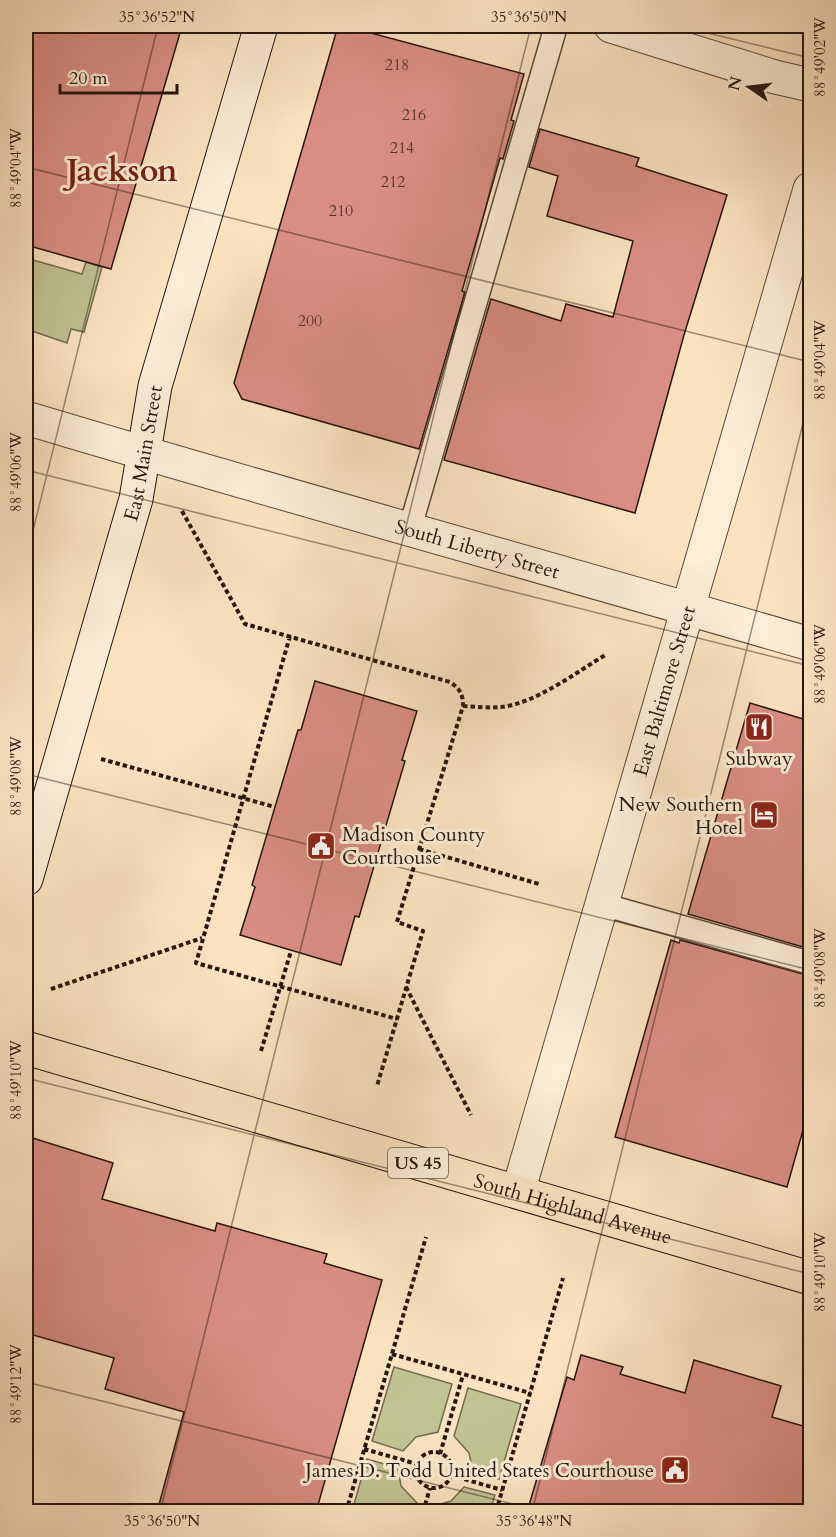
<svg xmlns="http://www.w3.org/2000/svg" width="836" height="1537" viewBox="0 0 836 1537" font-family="Cardo,serif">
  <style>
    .green { fill: #c0c392; stroke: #736c51; stroke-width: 1.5 }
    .building { fill: #da8d84; stroke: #261610; stroke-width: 1.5 }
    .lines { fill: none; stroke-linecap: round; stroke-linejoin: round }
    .service-casing { stroke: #5b493c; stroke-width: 25 }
    .minor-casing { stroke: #5b493c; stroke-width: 35 }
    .tertiary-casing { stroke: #5b493c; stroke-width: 35 }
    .secondary-casing { stroke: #261610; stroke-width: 35 }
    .primary-casing { stroke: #261610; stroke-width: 35 }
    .path { stroke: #261610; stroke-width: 4; stroke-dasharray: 4.5 3; stroke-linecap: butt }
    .service { stroke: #fcedd7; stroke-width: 22 }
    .minor { stroke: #fcedd7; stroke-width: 33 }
    .tertiary { stroke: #fcedd7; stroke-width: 33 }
    .secondary { stroke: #fcedd7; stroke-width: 33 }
    .primary { stroke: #fbe3c1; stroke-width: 33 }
    .ticks { fill: none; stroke: #261610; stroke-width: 1.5; stroke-opacity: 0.45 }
    .labels { text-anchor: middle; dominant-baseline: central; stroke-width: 6; stroke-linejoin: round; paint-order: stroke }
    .number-label { font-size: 16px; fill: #53342d }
    .shield { fill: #fcedd7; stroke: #66564c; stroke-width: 1.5 }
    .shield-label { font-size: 18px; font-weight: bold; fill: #261610 }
    .street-label { font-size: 20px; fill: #261610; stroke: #fcedd7 }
    .poi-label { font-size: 20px; fill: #261610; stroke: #fcedd7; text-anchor: end }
    .town-label { font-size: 32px; font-weight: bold; fill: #7a1f14; stroke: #fcedd7 }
    .neatline { fill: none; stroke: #261610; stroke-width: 2 }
    .ticks-label { font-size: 15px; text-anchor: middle; fill: #261610 }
  </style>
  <rect width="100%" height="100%" fill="#fbe3c1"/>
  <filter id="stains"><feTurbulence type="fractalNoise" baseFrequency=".00333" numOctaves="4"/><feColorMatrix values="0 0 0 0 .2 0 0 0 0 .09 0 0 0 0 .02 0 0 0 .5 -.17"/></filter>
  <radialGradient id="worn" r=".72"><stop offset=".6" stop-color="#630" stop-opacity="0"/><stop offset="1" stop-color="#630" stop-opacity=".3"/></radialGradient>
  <path class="green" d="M 26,258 L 82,274 L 86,262 L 102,267 L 84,332 L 71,329 L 67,343 L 26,329 Z
    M 394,1367 L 452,1384 L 438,1432 L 416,1437 L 403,1451 L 372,1441 Z
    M 468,1388 L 521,1404 L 499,1479 L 473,1472 L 469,1453 L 454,1436 Z
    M 367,1459 L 398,1468 L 401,1486 L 417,1503 L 414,1511 L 352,1511 Z
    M 464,1487 L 495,1495 L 490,1511 L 429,1511 L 430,1507 L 451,1501 Z"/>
  <path class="building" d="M 26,26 L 182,26 L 111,269 L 26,245 Z
    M 338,26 L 345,26 L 524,74 L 511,120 L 514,121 L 503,159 L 500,158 L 462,291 L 465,292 L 419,449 L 242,399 L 234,383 Z
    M 540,129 L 639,158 L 636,166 L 727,195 L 684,335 L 635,513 L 444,460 L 491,299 L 561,321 L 566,304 L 613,317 L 633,241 L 547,216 L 558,176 L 529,167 Z
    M 315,681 L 417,711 L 402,760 L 405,761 L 359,917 L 355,916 L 341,965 L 240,935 L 255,887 L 252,885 L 275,807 L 298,730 L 301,730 Z
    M 750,703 L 810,721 L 810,949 L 688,914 Z
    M 671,940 L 679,943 L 680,940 L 810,976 L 810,1105 L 787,1187 L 615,1137 Z
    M 26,1136 L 113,1163 L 102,1199 L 215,1231 L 217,1223 L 327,1254 L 324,1263 L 382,1280 L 316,1512 L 157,1512 L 184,1412 L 105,1389 L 114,1358 L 26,1333 Z
    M 581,1355 L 623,1367 L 620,1374 L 685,1393 L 694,1360 L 781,1386 L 772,1417 L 810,1428 L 810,1512 L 527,1512 L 567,1377 L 574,1380 Z"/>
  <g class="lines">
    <g class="service-casing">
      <path id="service" d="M 410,528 L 556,26
        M 601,904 L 810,963"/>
    </g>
    <g class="minor-casing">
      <g id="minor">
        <path id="s1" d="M 26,418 C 286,496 549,568 810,644"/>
        <path id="s2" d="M 518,1192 L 810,189"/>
      </g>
    </g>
    <g class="tertiary-casing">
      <path id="tertiary" d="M 611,26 L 775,77 L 810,85"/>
    </g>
    <g class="secondary-casing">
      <g id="secondary">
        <path id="s3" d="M 26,879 L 136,499 L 155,386 L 261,26"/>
      </g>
    </g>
    <g class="primary-casing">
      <g id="primary">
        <path id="s4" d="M 26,1048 L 810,1278"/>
      </g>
    </g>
    <path class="path" d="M 182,511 L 245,624 L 450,682 C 460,689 463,694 463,706 L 397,922 L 423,931 L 377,1086
      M 290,636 L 196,963 L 397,1019
      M 463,706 C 476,707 489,708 501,707 C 535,704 578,671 607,654
      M 101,759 L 275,807
      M 419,849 L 539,884
      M 406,987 L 471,1115
      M 51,989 L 202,938
      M 261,1051 L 291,951
      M 392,1354 L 530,1393
      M 364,1449 L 417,1464
      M416 1470a18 18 0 1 1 36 0a18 18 0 1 1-36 0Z
      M 440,1454 L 463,1375
      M 450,1475 L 502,1490
      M 346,1512 L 426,1237
      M 423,1512 L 430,1488
      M 496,1512 L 563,1278"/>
    <use href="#service" class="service"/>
    <use href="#minor" class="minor"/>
    <use href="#tertiary" class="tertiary"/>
    <use href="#secondary" class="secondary"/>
    <use href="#primary" class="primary"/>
  </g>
  <path class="ticks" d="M 679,26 L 810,58M 26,167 L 810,362M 26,470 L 810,666M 26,559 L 158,26M 26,774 L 810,970M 26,1078 L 810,1274M 26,1382 L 545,1512M 160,1512 L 531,26M 532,1512 L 810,395"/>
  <defs>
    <g id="restaurant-square" transform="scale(1.5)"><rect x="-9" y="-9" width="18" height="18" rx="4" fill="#8f2418" stroke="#fcedd7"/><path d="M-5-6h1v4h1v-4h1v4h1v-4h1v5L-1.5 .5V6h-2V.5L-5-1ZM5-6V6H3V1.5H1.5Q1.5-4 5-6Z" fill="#fff"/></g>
    <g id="hotel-square" transform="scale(1.5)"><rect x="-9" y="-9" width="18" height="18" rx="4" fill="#8f2418" stroke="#fcedd7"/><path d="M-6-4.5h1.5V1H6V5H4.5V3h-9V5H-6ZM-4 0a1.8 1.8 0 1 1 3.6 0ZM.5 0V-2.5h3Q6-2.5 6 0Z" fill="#fff"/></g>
    <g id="civic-square" transform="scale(1.5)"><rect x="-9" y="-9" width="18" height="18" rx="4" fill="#8f2418" stroke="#fcedd7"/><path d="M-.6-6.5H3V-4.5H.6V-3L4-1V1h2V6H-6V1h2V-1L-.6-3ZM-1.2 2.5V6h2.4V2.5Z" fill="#fff"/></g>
  </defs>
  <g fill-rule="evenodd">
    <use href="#restaurant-square" x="759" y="727"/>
    <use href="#hotel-square" x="764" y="815"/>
    <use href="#civic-square" x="321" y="846"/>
    <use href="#civic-square" x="675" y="1470"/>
  </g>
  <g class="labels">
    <g class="number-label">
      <text x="397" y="65">218</text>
      <text x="414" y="115">216</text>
      <text x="402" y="148">214</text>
      <text x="393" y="182">212</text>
      <text x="341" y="211">210</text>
      <text x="310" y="321">200</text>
    </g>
    <rect class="shield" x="388" y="1148" width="60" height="30" rx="4.5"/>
    <g class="shield-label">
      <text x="418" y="1163">US 45</text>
    </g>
    <g class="street-label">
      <text stroke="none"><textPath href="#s3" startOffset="442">East Main Street</textPath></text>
      <text stroke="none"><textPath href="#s1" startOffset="470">South Liberty Street</textPath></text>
      <text stroke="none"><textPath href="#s2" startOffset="522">East Baltimore Street</textPath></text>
      <text stroke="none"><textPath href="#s4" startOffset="570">South Highland Avenue</textPath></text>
    </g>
    <g class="poi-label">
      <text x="759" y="758" text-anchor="middle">Subway</text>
      <text x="743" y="804">New Southern<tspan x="743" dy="23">Hotel</tspan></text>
      <text x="342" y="834" text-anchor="start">Madison County<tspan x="342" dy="23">Courthouse</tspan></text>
      <text x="654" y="1470">James D. Todd United States Courthouse</text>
    </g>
    <g class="town-label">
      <text x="122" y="171">Jackson</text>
    </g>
  </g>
  <rect width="836" height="1537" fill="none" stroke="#fbe3c1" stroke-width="66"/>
  <g transform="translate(749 87) rotate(284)" stroke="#fcedd7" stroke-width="4.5" paint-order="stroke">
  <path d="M0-4.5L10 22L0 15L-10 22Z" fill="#261610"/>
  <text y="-9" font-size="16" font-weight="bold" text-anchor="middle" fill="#261610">N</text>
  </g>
  <path d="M60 84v9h117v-9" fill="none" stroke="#261610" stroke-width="3"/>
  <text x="69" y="84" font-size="18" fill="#261610" stroke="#fcedd7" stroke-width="4.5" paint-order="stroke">20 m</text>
  <rect x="33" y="33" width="770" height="1471" class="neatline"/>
  <g class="ticks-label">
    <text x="157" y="22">35°36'52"N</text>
    <text x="529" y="22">35°36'50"N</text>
    <text transform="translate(820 57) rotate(-90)" y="5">88°49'02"W</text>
    <text transform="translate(16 168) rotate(-90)" y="5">88°49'04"W</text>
    <text transform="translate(820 360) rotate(-90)" y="5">88°49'04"W</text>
    <text transform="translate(16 472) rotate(-90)" y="5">88°49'06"W</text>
    <text transform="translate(820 664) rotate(-90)" y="5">88°49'06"W</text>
    <text transform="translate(16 776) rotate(-90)" y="5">88°49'08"W</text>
    <text transform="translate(820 968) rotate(-90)" y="5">88°49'08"W</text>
    <text transform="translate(16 1080) rotate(-90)" y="5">88°49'10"W</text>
    <text transform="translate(820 1272) rotate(-90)" y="5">88°49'10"W</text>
    <text transform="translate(16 1384) rotate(-90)" y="5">88°49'12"W</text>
    <text x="162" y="1526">35°36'50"N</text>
    <text x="534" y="1526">35°36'48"N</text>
  </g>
  <rect width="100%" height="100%" filter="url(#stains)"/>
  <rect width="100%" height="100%" fill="url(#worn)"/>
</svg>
